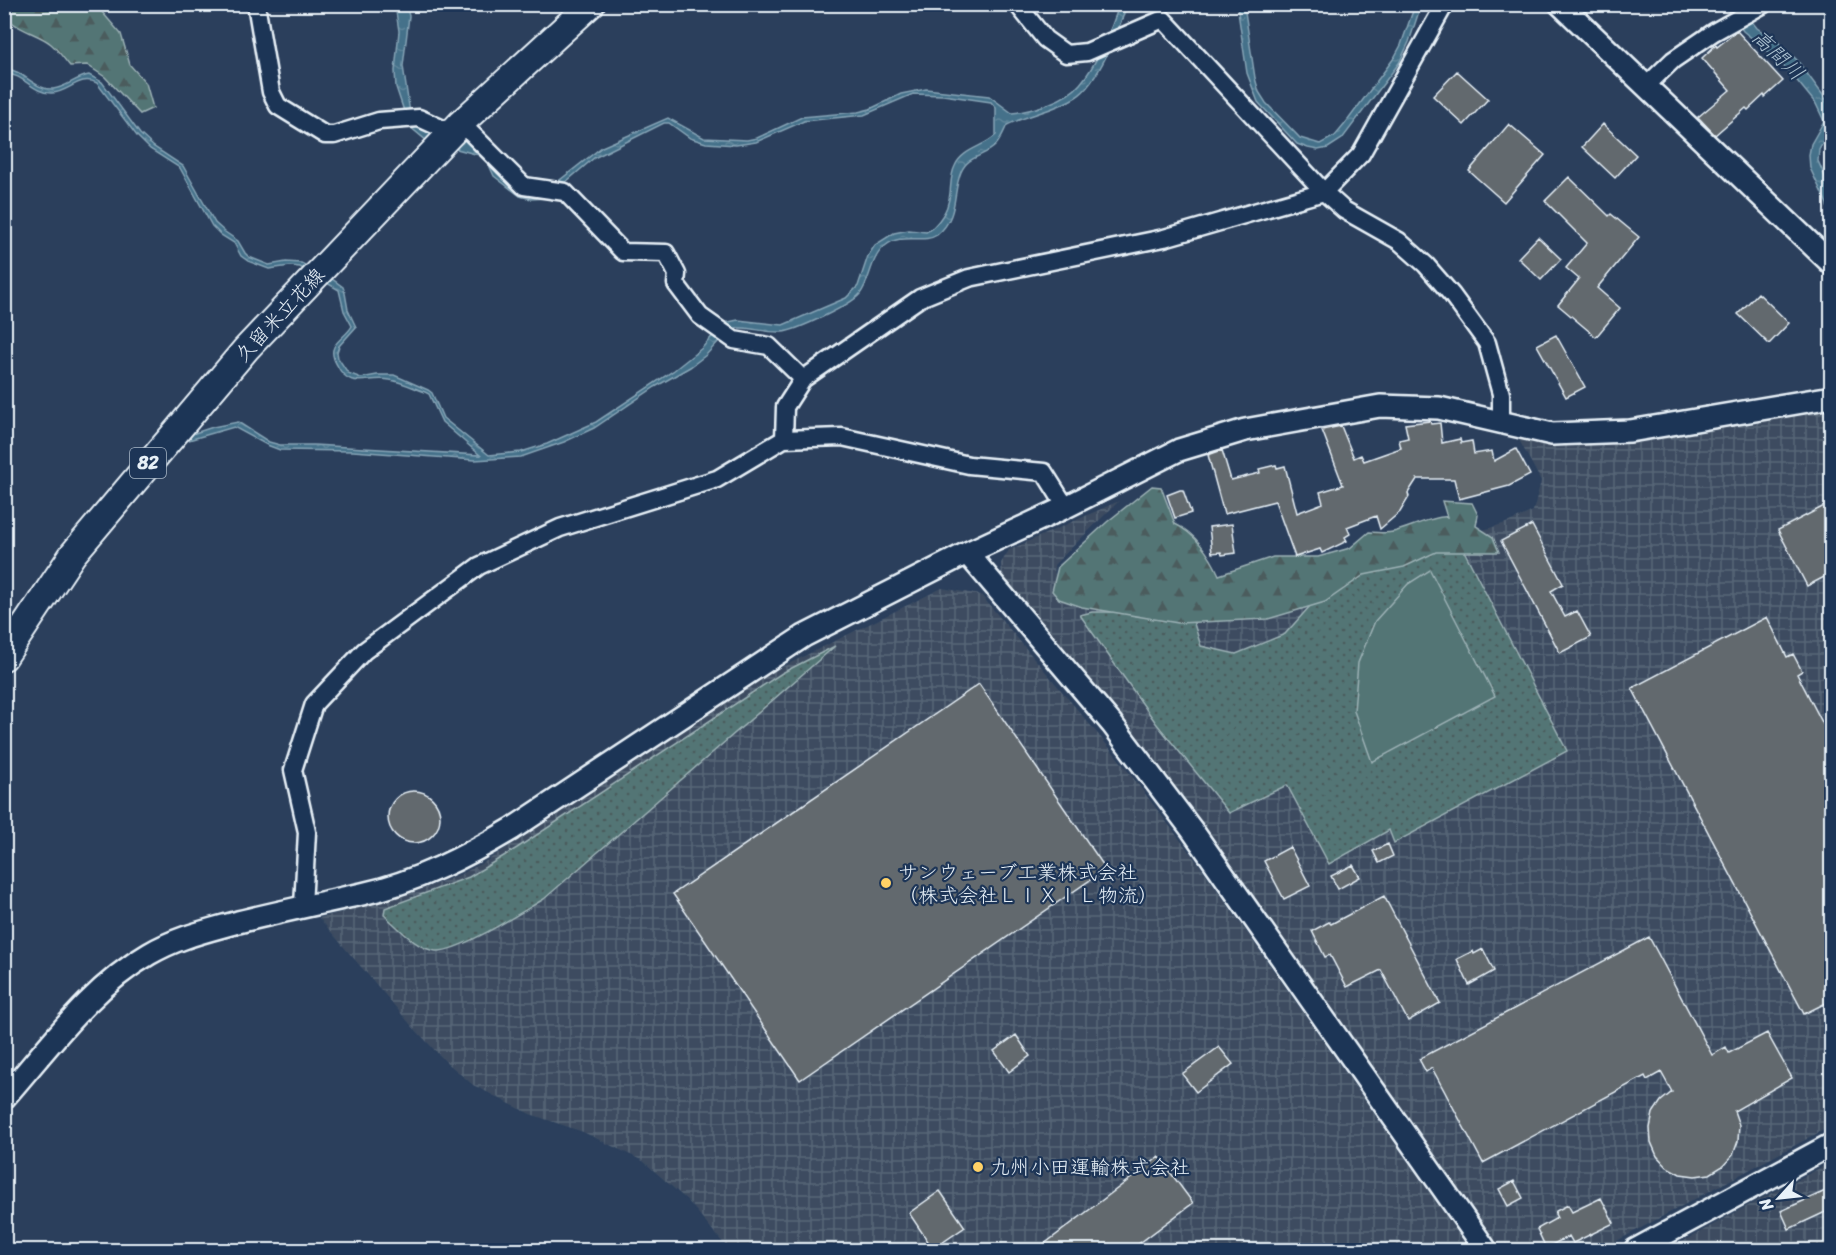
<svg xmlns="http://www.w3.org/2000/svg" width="1836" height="1255" viewBox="0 0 1836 1255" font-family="Sriracha,'Klee One',sans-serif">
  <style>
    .industrial { fill: url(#industrial-grid) }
    .grass { fill: url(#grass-dots); stroke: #9db2b6; stroke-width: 1.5 }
    .forest { fill: url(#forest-firs); stroke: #9db2b6; stroke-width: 1.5 }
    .pitch { fill: #527474; stroke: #9db2b6; stroke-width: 1.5 }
    .water { fill: url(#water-ripples); stroke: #86a4b6; stroke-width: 1.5 }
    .building { fill: #62696e; stroke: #e8f1f8; stroke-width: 1.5 }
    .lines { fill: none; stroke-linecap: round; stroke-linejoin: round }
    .minor-casing { stroke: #e8f1f8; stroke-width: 21 }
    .tertiary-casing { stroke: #e8f1f8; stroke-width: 26 }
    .primary-casing { stroke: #e8f1f8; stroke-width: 30 }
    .minor { stroke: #1d3557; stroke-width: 16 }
    .tertiary { stroke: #1d3557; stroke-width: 21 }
    .primary { stroke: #1d3557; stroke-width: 26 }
    .poi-dot { fill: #ffd166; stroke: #1d3557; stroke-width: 2 }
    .labels { text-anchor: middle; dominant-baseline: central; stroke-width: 4.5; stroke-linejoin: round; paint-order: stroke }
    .shield { fill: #1d3557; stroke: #abb9c8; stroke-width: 1.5 }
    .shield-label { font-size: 18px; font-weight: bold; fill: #e8f1f8 }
    .street-label { font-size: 20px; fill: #e8f1f8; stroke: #1d3557 }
    .poi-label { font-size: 20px; fill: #e8f1f8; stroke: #1d3557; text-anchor: start }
    .water-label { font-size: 21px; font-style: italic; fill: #afc4d2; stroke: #1d3557 }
  </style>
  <defs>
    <pattern id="industrial-grid" width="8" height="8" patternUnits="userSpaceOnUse" patternTransform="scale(1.5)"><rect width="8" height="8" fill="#3c4c61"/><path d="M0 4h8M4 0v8" fill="none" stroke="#586678"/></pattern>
    <pattern id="grass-dots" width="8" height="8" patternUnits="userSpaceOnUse" patternTransform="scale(1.5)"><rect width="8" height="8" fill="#527474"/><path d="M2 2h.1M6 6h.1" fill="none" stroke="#4b5c5d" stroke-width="1.8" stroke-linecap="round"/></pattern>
    <pattern id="forest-firs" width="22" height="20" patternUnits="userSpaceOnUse" patternTransform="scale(1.5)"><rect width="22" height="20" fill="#527474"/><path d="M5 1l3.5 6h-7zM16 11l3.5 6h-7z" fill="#4b5c5d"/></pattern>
    <pattern id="water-ripples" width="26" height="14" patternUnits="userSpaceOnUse" patternTransform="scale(1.5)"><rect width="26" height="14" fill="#45718a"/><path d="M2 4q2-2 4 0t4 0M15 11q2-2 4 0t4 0" fill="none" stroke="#60869b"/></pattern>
  </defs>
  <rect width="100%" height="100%" fill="#2b3f5c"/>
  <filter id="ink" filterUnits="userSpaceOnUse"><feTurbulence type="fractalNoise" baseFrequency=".0167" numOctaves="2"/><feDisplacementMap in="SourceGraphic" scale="12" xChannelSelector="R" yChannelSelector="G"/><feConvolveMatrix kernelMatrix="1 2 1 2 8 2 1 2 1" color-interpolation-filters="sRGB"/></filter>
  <g filter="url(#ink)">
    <path class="industrial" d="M 1831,409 L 1831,1126 L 1600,1250 L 1498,1250 L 1002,579 L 1001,563 L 1009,550 L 1119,501 L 1054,565 L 1056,584 L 1091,596 L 1467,535 L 1509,522 L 1533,511 L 1541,481 L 1517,436 L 1572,444 L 1618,443 Z
      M 942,588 L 981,595 L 1118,758 L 1203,870 L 1470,1250 L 729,1250 L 688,1201 L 643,1161 L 583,1132 L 530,1114 L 473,1085 L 444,1060 L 411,1025 L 319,918 L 378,903 L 423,889 L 459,875 L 488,860 L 774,671 Z
      M 1831,1162 L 1831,1250 L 1667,1250 L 1740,1210 Z"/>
    <path class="grass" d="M 1462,547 L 1567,751 L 1394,843 L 1389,830 L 1329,864 L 1287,785 L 1229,813 L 1156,723 L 1080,615 L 1092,612 L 1127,612 L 1187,601 L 1201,646 L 1236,654 L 1285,634 L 1311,605 L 1370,559 Z
      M 835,646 L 544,899 C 523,911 458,953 436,951 C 416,949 398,927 384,915 L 385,908 L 469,877 L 517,848 L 782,673 Z"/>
    <path class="forest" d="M 4,5 L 96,5 L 121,34 L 130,65 L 146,83 L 153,108 L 140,114 L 105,77 L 87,65 L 70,66 C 64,59 58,50 51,44 C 36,31 4,29 4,5 Z
      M 1152,486 L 1161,487 L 1175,524 C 1195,533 1210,555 1219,575 L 1273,557 L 1318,557 L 1350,548 L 1369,532 C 1377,532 1385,534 1393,532 C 1407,529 1436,515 1447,517 L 1442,501 L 1472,503 L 1478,515 L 1476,526 L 1493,537 L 1499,552 L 1436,552 L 1404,567 L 1364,575 L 1325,602 L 1268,619 L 1178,623 L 1082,607 L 1059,599 L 1052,591 L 1058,567 L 1107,522 Z"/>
    <path class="pitch" d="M 1430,570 L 1495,696 L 1372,762 L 1354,711 L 1358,663 L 1375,621 L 1408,584 Z"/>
    <path class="water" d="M 395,5 L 406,5 L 409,16 L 403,66 L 410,113 L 480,146 L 542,194 L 602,147 L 668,118 L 704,138 L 747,140 L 757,138 L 802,117 L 858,112 L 870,109 L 901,94 L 926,89 L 989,96 L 1012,113 C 1032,111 1067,100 1080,84 C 1096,66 1112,28 1119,5 L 1127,5 C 1119,29 1098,84 1076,97 C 1054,111 1030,114 1007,125 C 1004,131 1001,139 996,145 C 985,157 968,155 961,172 C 952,193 959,217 937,235 C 924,244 901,232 885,246 C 870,258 871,280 860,294 C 851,305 796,331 782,332 C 765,333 748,326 731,328 L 706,355 L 690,367 L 655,387 L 594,428 L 564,442 L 521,457 L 475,460 L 353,451 L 280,450 L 267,445 L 234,427 L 185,441 L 183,437 L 213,427 L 238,422 L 269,442 L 280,445 L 314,445 L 480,455 L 442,422 L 429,394 L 425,392 C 414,388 402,382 390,380 C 369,375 350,392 337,365 C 334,360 331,353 334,347 C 338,339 348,334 352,326 L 344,311 L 339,290 L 300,267 L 290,266 L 269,269 L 248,261 L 241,256 L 234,243 L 221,235 L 212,226 L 180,168 L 150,149 L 137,136 L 97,83 C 79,74 70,92 52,93 C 33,94 23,73 5,74 L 5,69 C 23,69 33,90 53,89 C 66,88 76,77 89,75 L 102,82 L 140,134 L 154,147 L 183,166 L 215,223 L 225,232 L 238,241 L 245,253 L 249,257 L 269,265 L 286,262 L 301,263 L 332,279 L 343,287 L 345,293 L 348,310 L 356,327 L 339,346 L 337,352 L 338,358 L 348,373 L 361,378 L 377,375 L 394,375 L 428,390 L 432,393 L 443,418 L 489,455 L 521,452 L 547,444 L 596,422 L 673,371 L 702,348 L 724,323 L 738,320 L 783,325 L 846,298 L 858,286 L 868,256 L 875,245 L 894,233 L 909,230 L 926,232 C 935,228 946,213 948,203 C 952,191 949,178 955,166 C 962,149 984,147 996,135 L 996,108 L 991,102 L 943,95 L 913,94 L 864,115 L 804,121 L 756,142 L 736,145 L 706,143 L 690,138 L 669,123 L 664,123 L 594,158 L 547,198 L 531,199 L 520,196 L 494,176 L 489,165 L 479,155 L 427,141 L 409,126 L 396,87 L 395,71 L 399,31 Z
      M 1237,5 L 1244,5 L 1255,78 L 1259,92 L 1266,103 L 1300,138 L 1320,144 L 1335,136 L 1345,124 L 1394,58 L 1401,45 L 1415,5 L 1421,5 L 1409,42 L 1399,63 L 1342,139 L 1328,148 L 1318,150 L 1308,148 L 1297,144 L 1258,102 L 1247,73 Z
      M 1726,5 L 1739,5 L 1757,28 L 1779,43 L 1797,60 L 1831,106 L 1831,127 L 1819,149 L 1818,161 L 1831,190 L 1831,224 L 1827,204 L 1810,168 L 1809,155 L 1811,144 L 1824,121 L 1816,104 L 1794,77 L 1775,57 L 1743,31 Z"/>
    <path class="building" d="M 1737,31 L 1783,81 L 1765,97 L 1764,95 L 1748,110 L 1746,108 L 1715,135 L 1698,117 L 1730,90 L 1702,58 L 1716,45 L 1717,47 Z
      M 1457,71 L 1488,99 L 1464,125 L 1433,96 Z
      M 1509,124 L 1545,155 L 1504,202 L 1469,171 Z
      M 1603,124 L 1636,155 L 1615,178 L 1582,147 Z
      M 1569,177 L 1609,216 L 1611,214 L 1639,237 L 1597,288 L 1620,308 L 1596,337 L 1558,305 L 1579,279 L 1566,268 L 1587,243 L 1545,201 Z
      M 1538,237 L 1561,259 L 1541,280 L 1518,258 Z
      M 1758,293 L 1789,323 L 1769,344 L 1738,314 Z
      M 1556,335 L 1585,387 L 1566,397 L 1537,345 Z
      M 1430,421 L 1431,424 L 1440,423 L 1442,443 L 1460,439 L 1461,443 L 1472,441 L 1474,454 L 1492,451 L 1494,461 L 1516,449 L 1530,475 L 1509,486 L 1459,499 L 1454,479 L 1417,479 L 1408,493 L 1409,497 L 1400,512 L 1380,529 L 1376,516 L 1347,527 L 1350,534 L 1345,537 L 1347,541 L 1322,553 L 1320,549 L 1295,557 L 1275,501 L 1224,514 L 1208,455 L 1222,450 L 1231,480 L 1260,473 L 1259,469 L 1276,465 L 1277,468 L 1285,466 L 1297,513 L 1323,503 L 1320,492 L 1343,485 L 1322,430 L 1341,426 L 1354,458 L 1361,455 L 1364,461 L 1401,448 L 1399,440 L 1408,438 L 1405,424 Z
      M 1180,490 L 1183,490 L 1191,513 L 1175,518 L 1167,495 Z
      M 1832,502 L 1832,573 L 1807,586 L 1778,530 Z
      M 1232,524 L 1236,553 L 1222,555 L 1221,552 L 1212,553 L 1209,527 Z
      M 1532,525 L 1563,584 L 1551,591 L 1565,617 L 1577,611 L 1591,637 L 1560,653 L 1501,541 Z
      M 1767,617 L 1787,657 L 1793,654 L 1802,671 L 1797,674 L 1823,724 L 1832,720 L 1832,1000 L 1804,1014 L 1632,688 Z
      M 979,684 L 1106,869 L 800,1080 L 673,894 Z
      M388 817a26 26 0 1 1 52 0a26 26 0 1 1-52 0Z
      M 1388,844 L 1393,856 L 1379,863 L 1373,851 Z
      M 1290,847 L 1310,886 L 1284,899 L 1264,861 Z
      M 1353,865 L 1360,877 L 1338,889 L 1331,876 Z
      M 1384,896 L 1440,1003 L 1408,1021 L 1381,970 L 1347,987 L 1330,955 L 1325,957 L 1312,931 L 1329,922 L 1331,924 Z
      M 1649,937 L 1712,1055 L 1726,1047 L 1729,1053 L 1767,1033 L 1792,1078 L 1734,1111 L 1739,1125 L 1738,1141 L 1733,1155 L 1723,1166 L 1710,1174 L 1695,1176 L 1680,1174 L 1667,1167 L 1657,1156 L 1651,1142 L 1650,1128 L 1653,1113 L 1661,1101 L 1672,1092 L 1661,1072 L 1647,1080 L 1645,1076 L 1483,1163 L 1432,1068 L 1426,1072 L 1419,1059 Z
      M 1483,949 L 1494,971 L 1469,985 L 1457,959 L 1473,951 L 1474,954 Z
      M 1016,1035 L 1030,1056 L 1009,1072 L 994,1051 Z
      M 1219,1047 L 1233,1064 L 1196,1092 L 1182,1074 Z
      M 1159,1157 L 1193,1203 L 1129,1251 L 1035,1251 Z
      M 1514,1181 L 1523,1198 L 1508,1206 L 1499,1189 Z
      M 1832,1188 L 1832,1209 L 1789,1229 L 1781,1211 Z
      M 940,1191 L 965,1227 L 933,1249 L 909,1213 Z
      M 1601,1198 L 1614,1223 L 1573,1243 L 1569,1236 L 1546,1248 L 1537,1229 L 1557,1218 L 1555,1214 L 1556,1211 L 1568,1205 L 1572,1212 Z"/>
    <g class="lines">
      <g class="minor-casing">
        <path id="minor" d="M 256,4 L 271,92 L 278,106 L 325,135 L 334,135 L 379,121 L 419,118 L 452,133
          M 1017,4 L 1045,39 L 1066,54 L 1087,52 L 1163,19 L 1324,192 L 1344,210 L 1399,241 L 1426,265 L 1452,295 L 1487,343 L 1501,394 L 1501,422
          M 1645,87 L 1673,60 L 1714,32 L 1764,4
          M 461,123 L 524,186 L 565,192 L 623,252 L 666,253 L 677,274 L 676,284 L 700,316 L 734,340 L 769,346 L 803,379
          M 784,439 L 785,407 L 803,379 L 920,298 L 969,278 L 1164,238 L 1324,192 L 1361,154 L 1445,4
          M 4,623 L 20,632
          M 303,906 L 307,832 L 293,770 L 314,704 L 364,651 L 479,566 L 560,528 L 717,479 L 784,439 L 842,437 L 969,465 L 1044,472 L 1066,507"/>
      </g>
      <g class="tertiary-casing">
        <path id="tertiary" d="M 1560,4 L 1832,264
          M 967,553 L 1112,724 L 1192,830 L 1486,1250
          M 4,1098 C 49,1047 90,988 149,954 C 178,937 206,931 238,922 C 279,912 321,903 362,894 C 416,882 465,857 512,829 L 804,636 L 967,553 L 1066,507 L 1179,450 L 1245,430 L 1380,406 L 1439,408 L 1552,434 L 1630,431 L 1832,397
          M 1635,1250 L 1832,1144"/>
      </g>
      <g class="primary-casing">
        <path id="primary" d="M 4,657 L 73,554 L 246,349 L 461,123 L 591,4"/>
      </g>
      <use href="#minor" class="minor"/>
      <use href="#tertiary" class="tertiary"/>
      <use href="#primary" class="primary"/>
    </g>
  </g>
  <g class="poi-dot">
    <circle cx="886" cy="883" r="6"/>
    <circle cx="978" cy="1167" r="6"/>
  </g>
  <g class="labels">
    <rect class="shield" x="130" y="448" width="36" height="30" rx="4.5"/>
    <g class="shield-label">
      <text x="148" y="463">82</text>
    </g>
    <g class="street-label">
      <text transform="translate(280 315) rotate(-47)">久留米立花線</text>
    </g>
    <g class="poi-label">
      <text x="898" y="872">サンウェーブ工業株式会社<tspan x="898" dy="23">（株式会社ＬＩＸＩＬ物流）</tspan></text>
      <text x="990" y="1167">九州小田運輸株式会社</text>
    </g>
    <g class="water-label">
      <text transform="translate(1778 55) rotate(44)">高間川</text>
    </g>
  </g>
  <rect width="1836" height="1255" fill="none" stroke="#1d3557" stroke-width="24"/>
  <rect x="12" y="12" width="1812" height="1231" fill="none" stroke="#e8f1f8" stroke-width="2" filter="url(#ink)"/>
  <g transform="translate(1779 1198) rotate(243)" stroke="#1d3557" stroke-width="4.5" paint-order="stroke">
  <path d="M0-4.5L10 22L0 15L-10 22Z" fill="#e8f1f8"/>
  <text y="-9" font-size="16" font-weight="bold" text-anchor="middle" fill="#e8f1f8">N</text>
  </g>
</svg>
